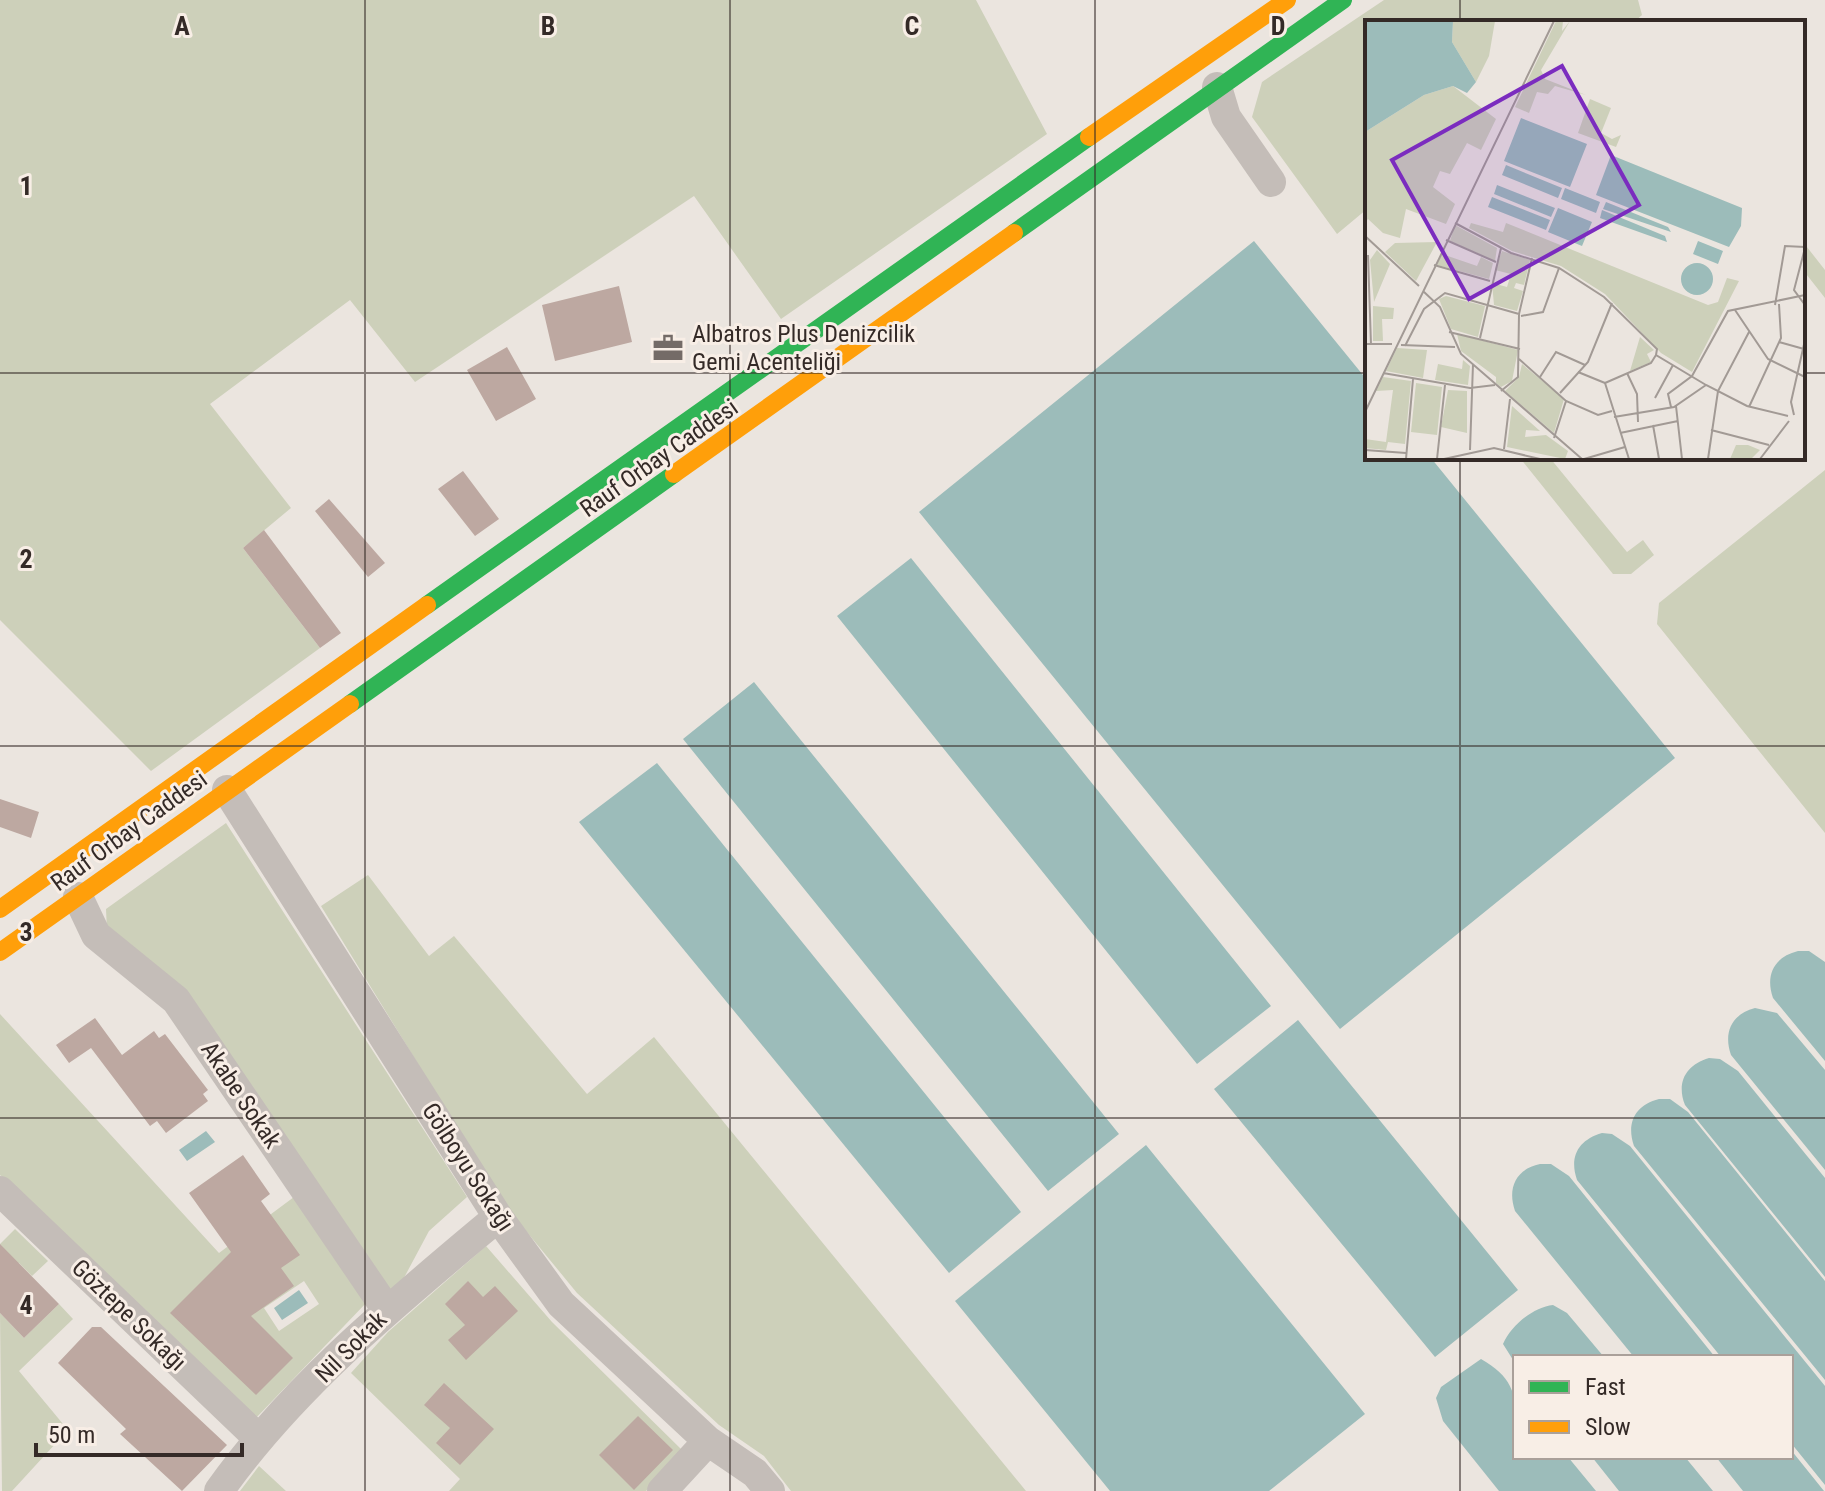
<svg xmlns="http://www.w3.org/2000/svg" width="1825" height="1491" viewBox="0 0 1825 1491" font-family="'Roboto Condensed',sans-serif">
  <style>
    .green { fill: #cdd0ba; fill-rule: evenodd }
    .water { fill: #9cbcba }
    .building { fill: #bda8a1 }
    .lines { fill: none; stroke-linecap: round; stroke-linejoin: round }
    .street { stroke: #c4bdb8; stroke-width: 30 }
    .fast { stroke: #30b455; stroke-width: 18 }
    .slow { stroke: #ff9f0a; stroke-width: 18 }
    .grid { fill: none; stroke: #342a27; stroke-width: 2; stroke-opacity: 0.55 }
    .labels { text-anchor: middle; dominant-baseline: central; stroke-width: 6; stroke-linejoin: round; paint-order: stroke }
    .poi-label { font-size: 24px; fill: #342a27; stroke: #f8eee6; text-anchor: start }
    .street-label { font-size: 24px; fill: #342a27; stroke: #f8eee6 }
    .inset-road { fill: none; stroke: #a29a95; stroke-width: 2 }
    .view { fill: #7b2cbf; fill-opacity: 0.15; stroke: #7b2cbf; stroke-width: 4 }
    .inset-edge { fill: none; stroke: #342a27; stroke-width: 4 }
    .grid-label { font-size: 26px; text-anchor: middle; font-weight: bold; fill: #342a27; stroke: #f8eee6; stroke-width: 6; stroke-linejoin: round; paint-order: stroke }
  </style>
  <rect width="100%" height="100%" fill="#ebe5df"/>
  <path class="green" d="M 0,0 L 976,0 L 1047,134 L 781,319 L 694,196 L 415,382 L 350,300 L 210,404 L 291,508 L 243,548 L 320,648 L 151,771 L 0,620 Z
    M 1384,0 L 1638,0 L 1642,15 L 1634,22 L 1367,22 L 1367,209 L 1337,234 L 1252,117 L 1262,82 Z
    M 1803,242 L 1825,270 L 1825,298 L 1803,270 Z
    M 1520,458 L 1550,458 L 1627,552 L 1643,540 L 1654,555 L 1631,574 L 1613,574 Z
    M 1825,470 L 1825,833 L 1657,624 L 1659,603 Z
    M 226,823 L 467,1197 L 429,1231 L 398,1289 L 386,1297 L 107,931 L 106,909 Z
    M 368,875 L 429,956 L 454,936 L 587,1094 L 654,1037 L 1026,1491 L 791,1491 L 764,1456 L 719,1425 L 577,1293 L 504,1204 L 321,906 Z
    M 0,1014 L 219,1253 L 294,1197 L 367,1302 L 255,1419 L 0,1175 ZM 304,1281 L 319,1304 L 279,1331 L 264,1308 Z
    M 15,1229 L 48,1261 L 32,1276 L 19,1263 L 0,1282 L 0,1244 Z
    M 486,1246 L 552,1322 L 683,1451 L 646,1491 L 449,1491 L 460,1479 L 351,1373 L 388,1332 Z
    M 59,1304 L 73,1319 L 19,1371 L 68,1430 L 12,1491 L 2,1491 L 0,1313 L 24,1338 Z
    M 259,1466 L 286,1491 L 240,1491 Z"/>
  <path class="water" d="M 1254,241 L 1367,380 L 1367,458 L 1431,458 L 1675,758 L 1340,1029 L 919,512 Z
    M 911,558 L 1271,1006 L 1197,1064 L 837,616 Z
    M 754,682 L 1119,1134 L 1048,1191 L 683,739 Z
    M 657,763 L 1021,1212 L 949,1273 L 579,822 Z
    M 1798,951 L 1809,951 L 1825,962 L 1825,1061 L 1773,998 C 1765,975 1774,957 1798,951 Z
    M 1755,1008 L 1777,1013 L 1825,1070 L 1825,1170 L 1731,1055 C 1723,1032 1732,1014 1755,1008 Z
    M 1298,1020 L 1518,1290 L 1435,1357 L 1214,1089 Z
    M 1709,1058 L 1720,1059 L 1738,1071 L 1825,1178 L 1825,1277 L 1685,1105 C 1676,1082 1686,1065 1709,1058 Z
    M 1659,1099 L 1670,1099 L 1688,1112 L 1825,1281 L 1825,1380 L 1634,1146 C 1626,1123 1635,1105 1659,1099 Z
    M 206,1131 L 215,1142 L 187,1161 L 179,1150 Z
    M 1602,1133 L 1612,1134 L 1630,1146 L 1825,1386 L 1825,1485 L 1791,1443 L 1791,1357 L 1721,1357 L 1577,1180 C 1569,1157 1578,1140 1602,1133 Z
    M 1146,1145 L 1365,1414 L 1269,1491 L 1110,1491 L 955,1301 Z
    M 1540,1164 L 1551,1164 L 1569,1176 L 1715,1357 L 1634,1357 L 1515,1211 C 1507,1188 1516,1169 1540,1164 Z
    M 299,1290 L 308,1303 L 282,1320 L 274,1308 Z
    M 1553,1305 L 1567,1313 L 1604,1357 L 1515,1357 L 1515,1363 L 1503,1344 C 1511,1325 1534,1307 1553,1305 Z
    M 1481,1359 C 1526,1384 1515,1413 1515,1457 L 1568,1457 L 1596,1491 L 1499,1491 L 1443,1421 L 1436,1398 L 1441,1387 Z
    M 1791,1450 L 1824,1491 L 1743,1491 L 1716,1457 L 1791,1457 Z
    M 1592,1457 L 1685,1457 L 1713,1491 L 1619,1491 Z"/>
  <path class="building" d="M 619,286 L 632,342 L 555,361 L 542,305 Z
    M 507,347 L 536,399 L 496,421 L 467,370 Z
    M 463,471 L 499,519 L 475,536 L 438,489 Z
    M 329,499 L 385,563 L 368,577 L 315,511 Z
    M 264,530 L 341,633 L 320,648 L 243,548 Z
    M 0,799 L 39,812 L 31,838 L 0,827 Z
    M 95,1018 L 122,1055 L 154,1031 L 159,1038 L 165,1034 L 208,1090 L 203,1094 L 208,1101 L 166,1133 L 157,1121 L 150,1126 L 91,1048 L 69,1063 L 56,1045 Z
    M 243,1155 L 270,1194 L 261,1201 L 300,1255 L 281,1268 L 294,1286 L 251,1316 L 293,1358 L 256,1395 L 170,1313 L 231,1252 L 189,1193 Z
    M 0,1244 L 59,1304 L 24,1338 L 0,1313 Z
    M 468,1281 L 483,1297 L 495,1286 L 518,1311 L 466,1360 L 448,1340 L 465,1325 L 445,1304 Z
    M 92,1327 L 101,1327 L 227,1445 L 182,1491 L 120,1434 L 126,1429 L 58,1363 Z
    M 444,1383 L 494,1429 L 460,1465 L 436,1443 L 450,1428 L 424,1405 Z
    M 638,1416 L 673,1450 L 634,1490 L 599,1455 Z"/>
  <g class="lines">
    <path class="street" d="M 1217,87 L 1226,117 L 1271,182
      M 227,790 L 498,1217 L 561,1304 L 708,1441 L 755,1473 L 770,1491
      M 78,897 L 96,935 L 176,1000 L 387,1310
      M 0,1191 L 259,1439
      M 219,1491 C 294,1385 399,1300 498,1217
      M 662,1491 L 708,1441"/>
    <path class="fast" d="M 1014,233 L 1343,0
      M 427,605 L 1089,137
      M 350,704 L 674,474"/>
    <path class="slow" d="M 1089,137 L 1287,0
      M 674,474 L 1014,233
      M 0,909 L 427,605
      M 0,952 L 350,704"/>
  </g>
  <path class="grid" d="M 365,0 L 365,1491M 730,0 L 730,1491M 1095,0 L 1095,1491M 1460,0 L 1460,22M 0,373 L 1367,373M 1803,373 L 1825,373M 1460,458 L 1460,1491M 0,746 L 1825,746M 0,1118 L 1825,1118"/>
  <defs>
    <g id="office-bare" transform="scale(2.4)"><path d="M-6-3h4V-5.5h4V-3h4V5H-6ZM-1-4.5V-3h2v-1.5ZM-6 0V1H6V0Z" fill="#746b67" stroke="#f8eee6" stroke-width="2.5" paint-order="stroke"/></g>
  </defs>
  <g fill-rule="evenodd">
    <use href="#office-bare" x="668" y="348"/>
  </g>
  <g class="labels">
    <g class="poi-label">
      <text x="692" y="334">Albatros Plus Denizcilik<tspan x="692" dy="28">Gemi Acenteliği</tspan></text>
    </g>
    <g class="street-label">
      <text transform="translate(659 458) rotate(-35)">Rauf Orbay Caddesi</text>
      <text transform="translate(129 831) rotate(-36)">Rauf Orbay Caddesi</text>
      <text transform="translate(241 1095) rotate(56)">Akabe Sokak</text>
      <text transform="translate(468 1167) rotate(57)">Gölboyu Sokağı</text>
      <text transform="translate(129 1315) rotate(44)">Göztepe Sokağı</text>
      <text transform="translate(351 1347) rotate(-45)">Nil Sokak</text>
    </g>
  </g>
  <g transform="translate(1365 20)">
    <rect width="440" height="440" fill="#ebe5df"/>
    <path d="M 88,1 L 130,1 L 124,36 L 111,62 L 87,22 ZM 191,1 L 198,1 L 197,11 L 205,1 L 176,50 L 180,59 L 221,75 L 190,66 L 183,74 L 172,72 L 164,93 L 150,87 ZM 88,66 L 131,99 L 116,130 L 102,123 L 85,154 L 75,151 L 68,167 L 90,184 L 81,204 L 41,189 L 35,218 L 18,213 L 3,199 L 0,203 L 0,112 L 59,75 ZM 225,79 L 246,88 L 236,113 L 247,119 L 256,115 L 251,127 L 213,113 ZM 106,203 L 138,212 L 141,203 L 343,285 L 353,282 L 362,258 L 374,261 L 327,352 L 296,333 L 240,274 L 196,246 L 147,231 L 104,208 ZM 90,205 L 132,228 L 130,241 L 85,221 ZM 72,222 L 51,261 L 20,232 L 30,223 ZM 12,230 L 25,244 L 9,282 L 5,240 ZM 137,231 L 165,240 L 159,265 L 151,263 L 149,268 L 158,271 L 152,291 L 129,285 L 127,263 L 142,267 L 146,254 L 130,250 ZM 77,234 L 112,246 L 116,237 L 128,243 L 124,259 L 72,245 ZM 81,276 L 120,286 L 113,317 L 86,309 L 74,279 ZM 8,286 L 29,288 L 28,299 L 17,299 L 18,321 L 8,321 ZM 92,314 L 153,330 L 147,361 L 136,367 L 131,363 L 131,357 L 96,331 ZM 275,317 L 289,330 L 282,334 L 286,342 L 265,351 ZM 32,328 L 62,330 L 58,358 L 21,351 ZM 98,340 L 105,346 L 103,365 L 70,360 L 73,344 L 97,349 ZM 157,344 L 199,379 L 189,413 L 140,371 L 154,357 ZM 18,357 L 46,361 L 40,424 L 23,422 L 21,430 L 0,428 L 0,419 L 21,422 L 28,370 L 11,371 ZM 51,363 L 77,367 L 72,415 L 46,412 ZM 83,370 L 102,371 L 102,413 L 76,407 ZM 147,386 L 175,411 L 161,410 L 160,417 L 181,415 L 203,431 L 200,439 L 142,427 ZM 371,425 L 383,425 L 395,430 L 386,439 L 365,439 Z" fill="#cdd0ba"/>
    <path d="M 0,1 L 88,1 L 87,22 L 111,62 L 102,73 L 88,66 L 59,75 L 0,112 ZM 156,98 L 222,124 L 205,167 L 139,141 ZM 246,135 L 377,188 L 376,206 L 364,227 L 231,175 ZM 141,145 L 197,168 L 193,178 L 137,155 ZM 132,165 L 190,188 L 186,197 L 129,174 ZM 200,168 L 235,182 L 231,193 L 196,179 ZM 127,177 L 185,200 L 181,210 L 123,187 ZM 241,182 L 303,207 L 306,212 L 238,189 ZM 193,188 L 227,202 L 217,226 L 183,212 ZM 237,190 L 300,216 L 302,222 L 235,198 ZM 333,221 L 358,231 L 353,244 L 328,234 ZM316 259a16 16 0 1 1 32 0a16 16 0 1 1-32 0Z" fill="#9cbcba"/>
    <path class="inset-road" d="M 90,203 L 146,233 L 194,248 L 239,277 L 292,329 L 291,335 L 341,365 L 382,386 L 423,396M 0,216 L 54,266M 81,220 L 131,242M 440,228 L 429,270 L 440,285M 3,235 L 6,325M 69,245 L 125,261M 58,271 L 75,287 L 96,334 L 217,439M 410,285 L 420,226 L 440,227M 370,290 L 403,339 L 440,357M 156,296 L 178,292 L 194,248M 84,312 L 155,329M 115,318 L 136,228M 414,322 L 439,329M 0,324 L 27,324M 36,325 L 90,327M 40,326 L 59,289 L 80,273 L 154,294M 154,339 L 201,381 L 233,395 L 247,391M 213,352 L 240,363M 18,353 L 105,368 L 130,365M 262,353 L 272,374 L 273,402M 175,357 L 191,332 L 220,345M 240,363 L 264,439M 240,363 L 286,343 L 291,335M 136,371 L 153,357 L 154,294 L 167,238M 195,373 L 223,342 L 247,283M 290,378 L 308,345M 311,386 L 317,439M 306,387 L 303,374 L 327,356 L 363,291 L 440,275M 384,387 L 416,318 L 414,284M 0,392 L 189,1M 429,395 L 426,382 L 440,320M 249,397 L 309,387 L 341,365M 288,405 L 294,439M 346,410 L 404,425M 255,413 L 313,401M 189,418 L 201,381M 139,429 L 145,379M 0,430 L 41,433M 105,430 L 108,344M 41,439 L 48,359M 72,439 L 80,365M 79,439 L 129,428 L 175,439M 219,439 L 260,427M 343,439 L 353,371 L 384,312M 395,439 L 424,401"/>
    <path class="view" d="M 197,46 L 274,185 L 104,279 L 27,140 Z"/>
    <rect width="440" height="440" class="inset-edge"/>
  </g>
  <g class="grid-label">
    <text x="182" y="35">A</text>
    <text x="548" y="35">B</text>
    <text x="912" y="35">C</text>
    <text x="1278" y="35">D</text>
    <text x="26" y="195">1</text>
    <text x="26" y="568">2</text>
    <text x="26" y="941">3</text>
    <text x="26" y="1314">4</text>
  </g>
  <rect x="1513" y="1355" width="280" height="104" fill="#f8eee6" stroke="#aaa09a" stroke-width="2"/>
  <rect x="1529" y="1381" width="40" height="12" fill="#30b455" stroke="#aaa09a" stroke-width="2"/>
  <text x="1585" y="1395" font-size="24" fill="#342a27">Fast</text>
  <rect x="1529" y="1421" width="40" height="12" fill="#ff9f0a" stroke="#aaa09a" stroke-width="2"/>
  <text x="1585" y="1435" font-size="24" fill="#342a27">Slow</text>
  <path d="M36 1443v12h206v-12" fill="none" stroke="#342a27" stroke-width="4"/>
  <text x="48" y="1443" font-size="24" fill="#342a27" stroke="#f8eee6" stroke-width="6" paint-order="stroke">50 m</text>
</svg>
